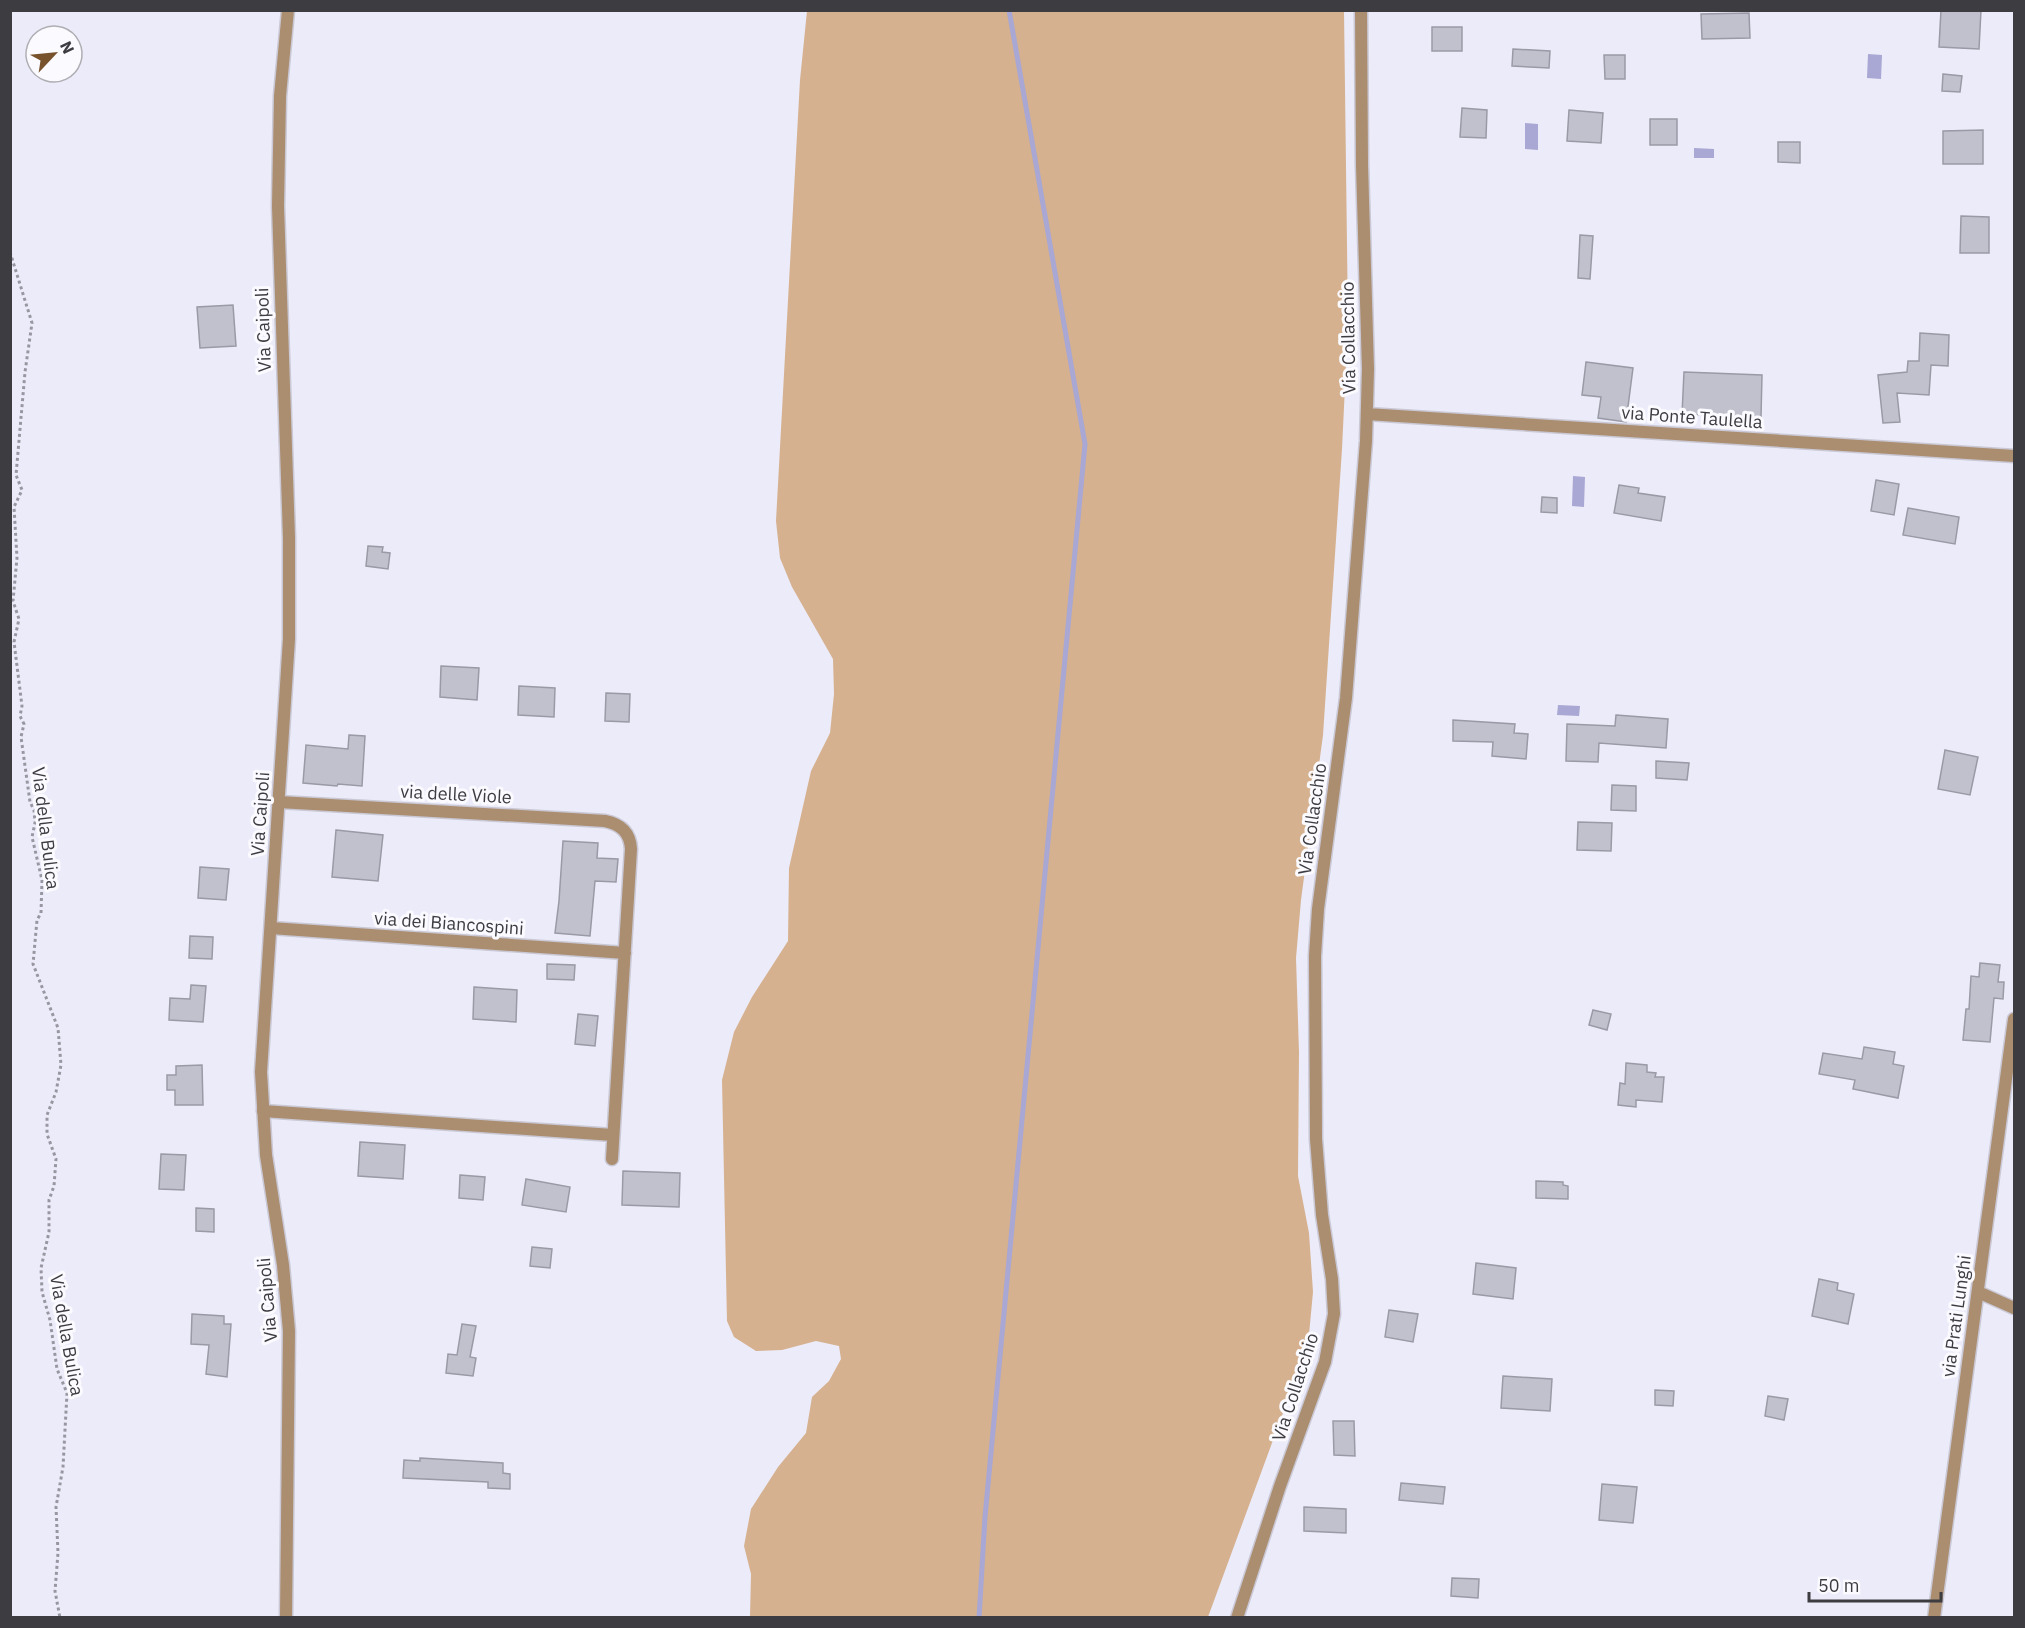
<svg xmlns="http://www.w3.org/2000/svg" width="2025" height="1628" viewBox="0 0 2025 1628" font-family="'IBM Plex Sans',sans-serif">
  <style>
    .forest { fill: #d5b18f }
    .water { fill: #a9a7d3 }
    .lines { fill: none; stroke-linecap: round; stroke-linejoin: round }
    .stream { stroke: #a9a7d3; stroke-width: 5 }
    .building { fill: #c1c1ce; stroke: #9a9aa6; stroke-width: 1.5 }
    .minor-casing { stroke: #c9c8d4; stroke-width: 15 }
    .tertiary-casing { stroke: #c9c8d4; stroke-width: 15 }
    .path { stroke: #9897a1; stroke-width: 3; stroke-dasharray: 3 3; stroke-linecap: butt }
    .minor { stroke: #ab8d70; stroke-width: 12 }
    .tertiary { stroke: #ab8d70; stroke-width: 12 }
    .labels { text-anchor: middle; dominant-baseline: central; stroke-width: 6; stroke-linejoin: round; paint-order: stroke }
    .street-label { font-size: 18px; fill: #3c3c41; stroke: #fafaff }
  </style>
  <rect width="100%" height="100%" fill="#ecebf9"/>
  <path class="forest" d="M 807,11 L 1344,11 L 1348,323 L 1342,449 L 1323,735 L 1301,900 L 1296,958 L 1299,1052 L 1298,1176 L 1309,1233 L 1313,1292 L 1308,1345 L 1208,1617 L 750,1617 L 751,1574 L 744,1546 L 751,1509 L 778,1467 L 806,1433 L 812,1397 L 829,1381 L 841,1359 L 839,1346 L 816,1341 L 782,1350 L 756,1351 L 734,1337 L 727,1321 L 722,1080 L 734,1032 L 752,997 L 788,941 L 789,868 L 811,771 L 830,733 L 834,694 L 833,659 L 792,587 L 780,558 L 776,521 L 800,80 Z"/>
  <path class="water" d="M 1868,54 L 1882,55 L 1881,79 L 1867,78 Z
    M 1525,123 L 1538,124 L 1538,150 L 1525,149 Z
    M 1694,148 L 1714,149 L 1714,158 L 1694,158 Z
    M 1573,476 L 1585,477 L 1584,507 L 1572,506 Z
    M 1558,705 L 1580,706 L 1579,716 L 1557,715 Z"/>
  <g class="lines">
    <path class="stream" d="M 979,1618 L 985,1517 L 1085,444 L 1009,10"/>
  </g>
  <path class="building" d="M 1941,10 L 1981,10 L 1979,49 L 1939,47 Z
    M 1749,13 L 1750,38 L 1702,39 L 1701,14 Z
    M 1432,27 L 1462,27 L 1462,51 L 1432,51 Z
    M 1513,49 L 1550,51 L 1549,68 L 1512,66 Z
    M 1604,55 L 1625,55 L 1625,79 L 1605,79 Z
    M 1943,74 L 1962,76 L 1960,92 L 1942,91 Z
    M 1462,108 L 1487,110 L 1486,138 L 1460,137 Z
    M 1569,110 L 1603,113 L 1601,143 L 1567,141 Z
    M 1650,119 L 1677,119 L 1677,145 L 1650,145 Z
    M 1983,130 L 1983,164 L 1943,164 L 1943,131 Z
    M 1778,142 L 1800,142 L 1800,163 L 1778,162 Z
    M 1961,216 L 1989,217 L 1989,253 L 1960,253 Z
    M 1580,235 L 1593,236 L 1590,279 L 1578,278 Z
    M 233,305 L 236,346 L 200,348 L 197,307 Z
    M 1920,333 L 1949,335 L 1948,366 L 1931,365 L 1929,395 L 1897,393 L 1900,422 L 1883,423 L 1878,375 L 1907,372 L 1908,361 L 1919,361 Z
    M 1586,362 L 1633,368 L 1626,422 L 1598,418 L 1601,397 L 1582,395 Z
    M 1684,372 L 1762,375 L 1761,417 L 1682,414 Z
    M 1876,480 L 1899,484 L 1894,515 L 1871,511 Z
    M 1619,485 L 1639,488 L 1638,493 L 1665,497 L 1661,521 L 1614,513 Z
    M 1542,497 L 1557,498 L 1557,513 L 1541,512 Z
    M 1908,508 L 1959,517 L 1955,544 L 1903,535 Z
    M 368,546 L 383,547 L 382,552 L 390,553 L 388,569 L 366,566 Z
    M 441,666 L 479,668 L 477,700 L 440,697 Z
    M 519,686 L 555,688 L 554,717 L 518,715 Z
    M 606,693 L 630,694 L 629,722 L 605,721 Z
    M 1616,715 L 1668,719 L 1666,748 L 1599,743 L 1598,762 L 1566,761 L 1567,724 L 1615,726 Z
    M 1453,720 L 1515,724 L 1514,733 L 1528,734 L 1526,759 L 1492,756 L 1493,742 L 1453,741 Z
    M 349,735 L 365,736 L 362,786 L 338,784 L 337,786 L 303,783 L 306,745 L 348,749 Z
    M 1945,750 L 1978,757 L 1970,795 L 1938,789 Z
    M 1656,761 L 1689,763 L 1687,780 L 1656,778 Z
    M 1612,785 L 1636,786 L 1636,811 L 1611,810 Z
    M 1578,822 L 1612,823 L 1611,851 L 1577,850 Z
    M 336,830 L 383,835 L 378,881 L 332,877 Z
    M 563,841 L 598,843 L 597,858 L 618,859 L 616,882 L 595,881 L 590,936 L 555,933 L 559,901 Z
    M 200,867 L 229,869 L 226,900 L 198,898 Z
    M 190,936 L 213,937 L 212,959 L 189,958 Z
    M 1980,963 L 2000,965 L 1998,982 L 2004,982 L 2003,999 L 1994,998 L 1990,1042 L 1963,1040 L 1966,1009 L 1969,1009 L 1971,976 L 1979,977 Z
    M 547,964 L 575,965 L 574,980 L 547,979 Z
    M 191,985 L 206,986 L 203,1022 L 169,1020 L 170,998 L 190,999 Z
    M 474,987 L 517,990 L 516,1022 L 473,1019 Z
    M 1593,1010 L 1611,1014 L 1607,1030 L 1589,1025 Z
    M 578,1014 L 598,1016 L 595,1046 L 575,1044 Z
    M 1864,1047 L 1895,1052 L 1893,1064 L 1904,1066 L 1898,1098 L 1853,1089 L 1855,1080 L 1819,1074 L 1823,1053 L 1862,1059 Z
    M 1626,1063 L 1647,1065 L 1647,1072 L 1656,1073 L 1655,1077 L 1664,1077 L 1662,1102 L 1636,1100 L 1636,1107 L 1618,1105 L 1620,1083 L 1625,1084 Z
    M 202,1065 L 203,1105 L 175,1105 L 175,1090 L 167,1090 L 167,1075 L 176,1075 L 176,1066 Z
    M 360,1142 L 405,1145 L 403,1179 L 358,1176 Z
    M 161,1154 L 186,1155 L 184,1190 L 159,1189 Z
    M 623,1171 L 680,1173 L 679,1207 L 622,1205 Z
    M 460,1175 L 485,1177 L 483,1200 L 459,1198 Z
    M 526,1179 L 570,1187 L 566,1212 L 522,1205 Z
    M 1536,1181 L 1563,1182 L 1563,1185 L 1568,1186 L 1568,1199 L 1536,1198 Z
    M 196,1208 L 214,1209 L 214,1232 L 196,1231 Z
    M 532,1247 L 552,1249 L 550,1268 L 530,1266 Z
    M 1476,1263 L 1516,1268 L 1513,1299 L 1473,1294 Z
    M 1819,1279 L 1838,1283 L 1837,1290 L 1854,1294 L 1848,1324 L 1812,1316 Z
    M 1389,1310 L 1418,1314 L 1413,1342 L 1385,1337 Z
    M 192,1314 L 224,1316 L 224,1324 L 231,1324 L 227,1377 L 206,1374 L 209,1345 L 191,1344 Z
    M 462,1324 L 476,1326 L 470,1357 L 476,1358 L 473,1376 L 446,1373 L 448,1354 L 457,1355 Z
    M 1503,1376 L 1552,1379 L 1550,1411 L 1501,1408 Z
    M 1655,1390 L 1674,1391 L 1673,1406 L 1655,1405 Z
    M 1768,1396 L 1788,1399 L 1784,1420 L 1765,1416 Z
    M 1333,1421 L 1354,1421 L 1355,1456 L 1334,1455 Z
    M 420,1458 L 503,1463 L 503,1473 L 510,1474 L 510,1489 L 488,1488 L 488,1482 L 403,1478 L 404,1460 L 420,1461 Z
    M 1401,1483 L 1445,1487 L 1443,1504 L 1399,1500 Z
    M 1602,1484 L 1637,1487 L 1633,1523 L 1599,1520 Z
    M 1304,1507 L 1346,1509 L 1346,1533 L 1304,1531 Z
    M 1452,1578 L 1479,1579 L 1478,1598 L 1451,1596 Z"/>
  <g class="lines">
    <g class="minor-casing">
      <path id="minor" d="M 1367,414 L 2014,456
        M 279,802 L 605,821 C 620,824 630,832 631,849 L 612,1159
        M 271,928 L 625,953
        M 263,1111 L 613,1135
        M 1978,1292 L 2014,1308
        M 1237,1618 L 1280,1486 L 1325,1362 L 1334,1314 L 1332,1279 L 1322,1215 L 1316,1139 L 1315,956 L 1318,909 L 1346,698 L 1366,441 L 1368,369 L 1362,165 L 1361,10
        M 1934,1618 L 2014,1019"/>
    </g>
    <g class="tertiary-casing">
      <path id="tertiary" d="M 286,1618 L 289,1331 L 283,1265 L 266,1155 L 261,1072 L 289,639 L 289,538 L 278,206 L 280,96 L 288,10"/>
    </g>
    <path class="path" d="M 10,252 L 32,323 L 25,372 L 16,475 L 22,490 L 14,507 L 17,558 L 13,601 L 19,619 L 14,642 L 22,706 L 20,716 L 24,724 L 21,737 L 30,802 L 34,810 L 35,823 L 32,837 L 42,880 L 41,913 L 37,920 L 33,964 L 58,1028 L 61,1065 L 56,1092 L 47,1115 L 47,1134 L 56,1159 L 54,1186 L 49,1200 L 49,1232 L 41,1268 L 42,1292 L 50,1320 L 57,1369 L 67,1393 L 63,1467 L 56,1507 L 58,1553 L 55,1591 L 60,1618"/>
    <use href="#minor" class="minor"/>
    <use href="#tertiary" class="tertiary"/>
  </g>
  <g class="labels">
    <g class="street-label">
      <text transform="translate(263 330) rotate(-92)">Via Caipoli</text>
      <text transform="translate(1348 338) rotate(-91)">Via Collacchio</text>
      <text transform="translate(1692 417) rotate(4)">via Ponte Taulella</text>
      <text transform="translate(456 794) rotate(3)">via delle Viole</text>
      <text transform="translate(260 814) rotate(-86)">Via Caipoli</text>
      <text transform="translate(1312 819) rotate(-82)">Via Collacchio</text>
      <text transform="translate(46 828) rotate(83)">Via della Bulica</text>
      <text transform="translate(449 923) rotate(4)">via dei Biancospini</text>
      <text transform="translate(267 1300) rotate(-95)">Via Caipoli</text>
      <text transform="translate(1956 1316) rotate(-82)">via Prati Lunghi</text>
      <text transform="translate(67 1335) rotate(80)">Via della Bulica</text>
      <text transform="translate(1295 1387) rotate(-72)">Via Collacchio</text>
    </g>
  </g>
  <rect width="2025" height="1628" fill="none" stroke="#3c3c41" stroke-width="24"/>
  <g transform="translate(54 54) rotate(64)"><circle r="28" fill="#fafaff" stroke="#aeaeb3" stroke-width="1.5"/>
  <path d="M0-4.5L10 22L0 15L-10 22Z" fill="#77522d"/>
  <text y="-9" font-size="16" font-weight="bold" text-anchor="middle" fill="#3c3c41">N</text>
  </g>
  <path d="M1809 1592v9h132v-9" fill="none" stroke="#3c3c41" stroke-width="3"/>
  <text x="1818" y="1592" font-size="18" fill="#3c3c41" stroke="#fafaff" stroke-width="4.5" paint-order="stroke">50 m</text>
</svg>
